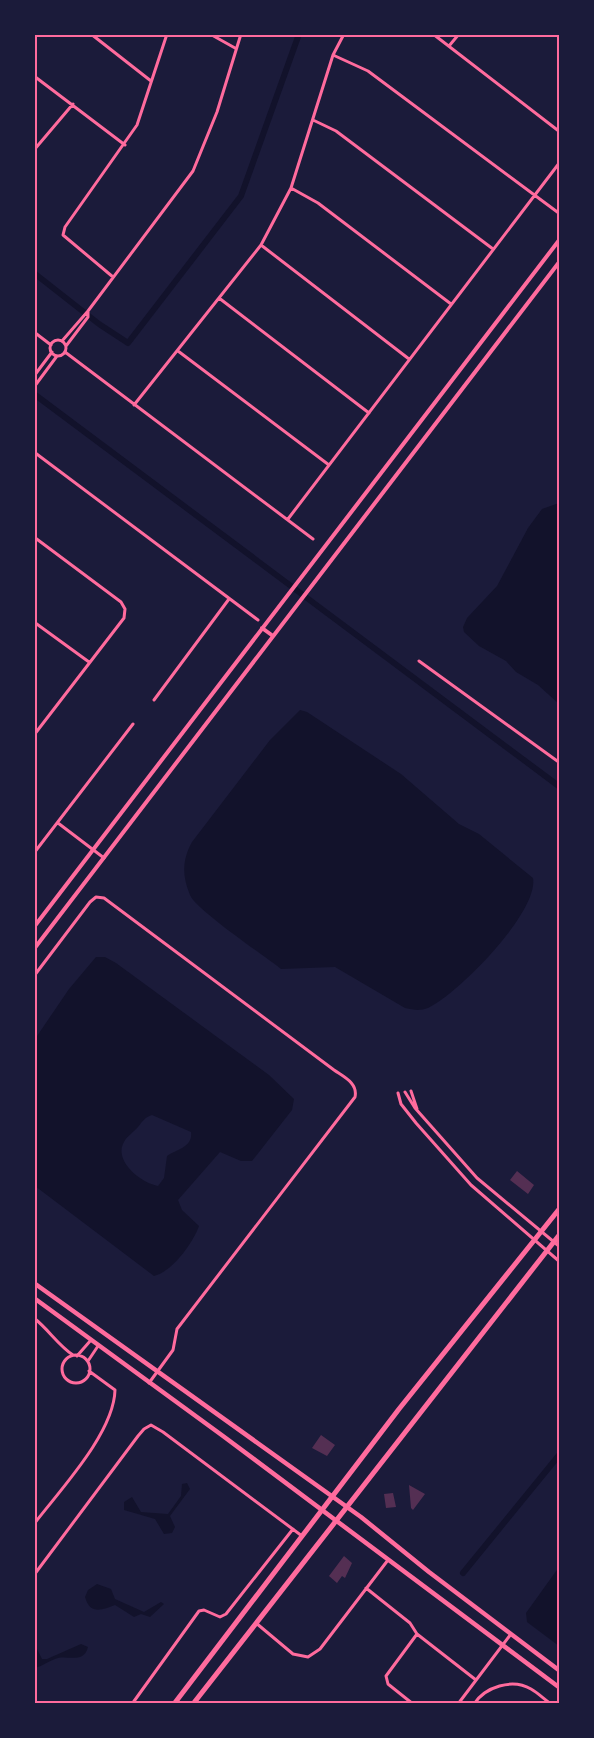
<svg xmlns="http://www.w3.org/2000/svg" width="594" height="1738" viewBox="0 0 594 1738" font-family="'Noto Sans',sans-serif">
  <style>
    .water { fill: #12122b; fill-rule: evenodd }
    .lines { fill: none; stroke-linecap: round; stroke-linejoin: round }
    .canal { stroke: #12122b; stroke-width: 6 }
    .building { fill: #542f53 }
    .minor { stroke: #ff6b9d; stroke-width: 3 }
    .tertiary { stroke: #ff6b9d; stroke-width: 4 }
    .primary { stroke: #ff6b9d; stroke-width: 4.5 }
    .trunk { stroke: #ff6b9d; stroke-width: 5 }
    .neatline { fill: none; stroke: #ff6b9d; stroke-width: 2 }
  </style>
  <rect width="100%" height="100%" fill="#1b1b3a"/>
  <path class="water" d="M 559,503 L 559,704 L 538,685 L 516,672 L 506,661 L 479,646 L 464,632 L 463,627 L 467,618 L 497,586 L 528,528 L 542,509 Z
    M 300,710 L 307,712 L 401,774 L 459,824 L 479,834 L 533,878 C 539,912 458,994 428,1008 C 420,1011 414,1010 405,1008 L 335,967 L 281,969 C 265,956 196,910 190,895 C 182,876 182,860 192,842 L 270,740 Z
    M 96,957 L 105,957 L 116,963 L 269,1075 L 294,1099 L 292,1110 L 252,1161 L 241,1161 L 220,1152 L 178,1200 L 182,1210 L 199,1226 C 193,1243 172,1272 154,1276 L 35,1186 L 35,1039 L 69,989 ZM 152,1115 L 191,1132 C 193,1147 178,1149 167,1156 L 164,1178 L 158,1186 C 141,1183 113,1161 124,1142 C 127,1136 134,1132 138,1127 C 142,1122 145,1117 152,1115 Z
    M 187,1483 L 190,1489 L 170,1516 L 175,1527 L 172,1533 L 164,1534 L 155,1519 L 124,1510 L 124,1502 L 132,1497 L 141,1512 L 168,1514 L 181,1496 L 182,1484 Z
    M 559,1567 L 559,1646 L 527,1622 L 526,1613 Z
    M 97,1584 L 111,1589 L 115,1599 L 144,1612 L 161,1602 L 164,1604 L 150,1617 L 141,1614 L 134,1617 L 115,1605 C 102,1610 90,1615 85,1597 L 88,1590 Z
    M 81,1644 L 88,1647 C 84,1663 70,1656 58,1658 C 50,1660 43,1666 35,1668 L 35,1645 L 42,1659 L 47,1659 Z"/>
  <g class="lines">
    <path class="canal" d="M 34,273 L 99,324 L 128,343 L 241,196 L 299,34
      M 34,394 L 560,787
      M 463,1573 L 560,1454"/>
  </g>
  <path class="building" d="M 517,1171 L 534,1185 L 528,1194 L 510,1180 Z
    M 321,1435 L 335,1445 L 327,1456 L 312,1448 Z
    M 409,1485 L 425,1494 L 413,1510 L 411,1508 Z
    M 393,1493 L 396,1507 L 386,1508 L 384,1494 Z
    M 344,1556 L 352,1563 L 345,1578 L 342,1576 L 337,1583 L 329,1576 Z"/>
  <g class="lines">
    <path class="minor" d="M 91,34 L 151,81
      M 210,34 L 235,48
      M 433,34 L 560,132
      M 449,46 L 459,34
      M 333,55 L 368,71 L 560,214
      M 34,76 L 125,145
      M 313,120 L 336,131 L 493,249
      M 34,150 L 73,104
      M 291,188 L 318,203 L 451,304
      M 261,245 L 409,359
      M 113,277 L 63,235 L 65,227 L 137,125 L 167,34
      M 219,298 L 369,413
      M 34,332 L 51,345
      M50 348a8 8 0 1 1 16 0a8 8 0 1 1-16 0Z
      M 62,341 L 88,311 L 193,171 L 217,112 L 241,34
      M 66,346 L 88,317 L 88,311
      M 178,351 L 329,465
      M 65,352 L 313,539
      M 34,376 L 52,352
      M 34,387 L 57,356
      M 134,405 L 261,245 L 291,188 L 333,55 L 344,34
      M 34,452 L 258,620
      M 288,519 L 560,162
      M 34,537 L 121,602 L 125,609 L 124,618 L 34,735
      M 34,622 L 89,662
      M 419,661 L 560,763
      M 154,700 L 229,599
      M 58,823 L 104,858
      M 34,853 L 133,724
      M 34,976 L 90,902 L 96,897 L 104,898 L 334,1070 C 344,1077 358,1083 355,1097 L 177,1329 L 173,1350 L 149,1383
      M 411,1091 L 417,1109
      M 405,1092 L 415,1108 L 477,1178 L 560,1247
      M 398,1093 L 401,1104 L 416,1123 L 471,1185 L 560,1262
      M 34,1318 C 49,1330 58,1345 73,1355
      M62 1369a14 14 0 1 1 28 0a14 14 0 1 1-28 0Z
      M 77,1356 L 91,1340
      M 88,1361 L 98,1346
      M 34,1524 C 60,1490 114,1433 115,1390 L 89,1371
      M 34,1575 L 138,1436 L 144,1429 L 151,1425 L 163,1432 L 302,1536
      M 366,1588 L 410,1623 L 417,1634 L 476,1680
      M 256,1623 L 293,1654 L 308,1657 L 320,1649 L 388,1560
      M 132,1704 L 199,1611 L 204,1610 L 220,1617 L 226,1614 L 293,1529
      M 413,1704 L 388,1684 L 386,1676 L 417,1634
      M 458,1704 L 511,1634
      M 474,1704 C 485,1687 512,1678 531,1689 C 538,1693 544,1699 551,1704"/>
    <path class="tertiary" d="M 262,628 L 273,636
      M 34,927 L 560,239
      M 34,949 L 560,261"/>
    <path class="primary" d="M 34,1283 L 361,1517 L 429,1572 L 560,1671
      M 34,1298 L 223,1436 L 560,1688"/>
    <path class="trunk" d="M 174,1704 L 399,1409 L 560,1208
      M 193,1704 L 560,1234"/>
  </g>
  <rect width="594" height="1738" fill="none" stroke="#1b1b3a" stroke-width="72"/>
  <rect x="36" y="36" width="522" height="1666" class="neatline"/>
</svg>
